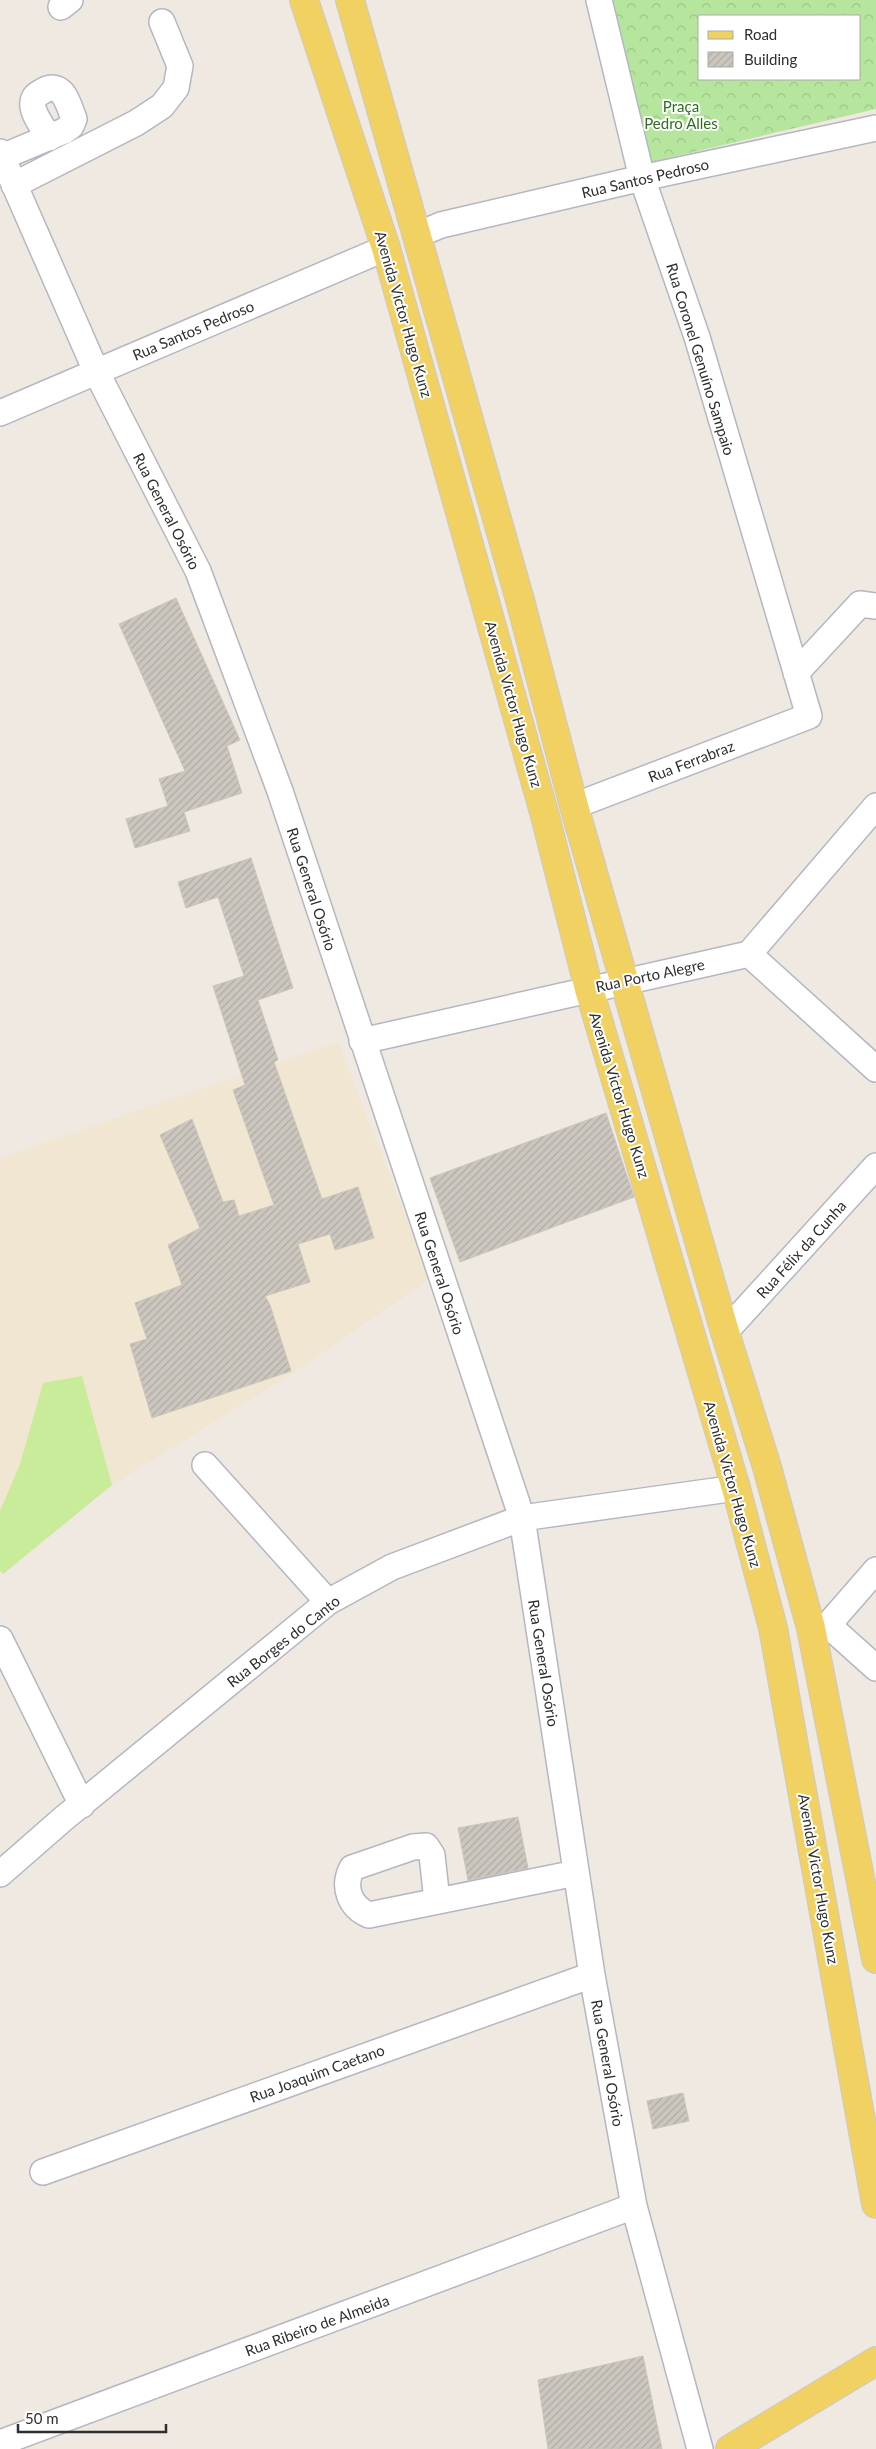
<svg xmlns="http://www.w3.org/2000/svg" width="876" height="2449" viewBox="0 0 876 2449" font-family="Lato,sans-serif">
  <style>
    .education { fill: #f0e6d1 }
    .forest { fill: url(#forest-crowns); fill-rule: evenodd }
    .pitch { fill: #c9ec9a }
    .building { fill: url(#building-hatch); stroke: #cbc5ba }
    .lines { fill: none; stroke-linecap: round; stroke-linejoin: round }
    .minor-casing { stroke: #b4b7c1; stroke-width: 28 }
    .major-casing { stroke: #c9c9c9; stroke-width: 30 }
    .minor { stroke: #fff; stroke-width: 25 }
    .major { stroke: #f2d163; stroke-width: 28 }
    .labels { text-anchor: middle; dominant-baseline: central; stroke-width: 4; stroke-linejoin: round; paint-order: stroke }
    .park-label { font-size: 15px; fill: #2c6e1b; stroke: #fff }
    .street-label { font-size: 15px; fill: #2e2e2e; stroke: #fff }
  </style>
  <defs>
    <pattern id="forest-crowns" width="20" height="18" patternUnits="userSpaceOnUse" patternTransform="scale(1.25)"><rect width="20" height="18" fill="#b6e59e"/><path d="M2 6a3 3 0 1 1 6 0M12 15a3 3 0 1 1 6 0" fill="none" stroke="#9dc588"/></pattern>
    <pattern id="building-hatch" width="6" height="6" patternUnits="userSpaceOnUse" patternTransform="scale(1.25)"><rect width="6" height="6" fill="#cbc7bf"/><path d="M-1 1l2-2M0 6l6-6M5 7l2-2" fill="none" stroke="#afaba4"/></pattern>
  </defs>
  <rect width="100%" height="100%" fill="#efe9e1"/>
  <path class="education" d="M 338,1042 L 430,1279 L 290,1375 L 112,1485 L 3,1574 L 0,1571 L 0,1158 Z"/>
  <path class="forest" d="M 613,0 L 876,0 L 876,109 L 651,162 ZM 700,16 L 860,16 L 860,79 L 700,79 Z"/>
  <path class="pitch" d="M 82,1376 L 112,1485 L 3,1574 L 0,1571 L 0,1511 L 20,1464 L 43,1383 Z"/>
  <path class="building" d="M 176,598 L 240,740 L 227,746 L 242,793 L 184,812 L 190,831 L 135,848 L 126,819 L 168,806 L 159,779 L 185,771 L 119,624 Z
    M 251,858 L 293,988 L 258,1000 L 278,1060 L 274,1062 L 322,1199 L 358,1187 L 374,1238 L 335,1250 L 330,1234 L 298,1244 L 310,1282 L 265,1296 L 270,1305 L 291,1371 L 152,1418 L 130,1344 L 147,1339 L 135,1303 L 182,1285 L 168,1245 L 200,1228 L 160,1135 L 192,1119 L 223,1202 L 234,1200 L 239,1216 L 274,1205 L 233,1090 L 245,1085 L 213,986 L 244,976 L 218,897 L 186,908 L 178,882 Z
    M 606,1113 L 634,1197 L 460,1262 L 430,1178 Z
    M 518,1817 L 528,1868 L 468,1880 L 458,1828 Z
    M 683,2093 L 689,2121 L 653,2129 L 647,2101 Z
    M 643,2356 L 662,2449 L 548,2449 L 538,2380 Z"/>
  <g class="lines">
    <g class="minor-casing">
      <path id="minor" d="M 61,7 L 70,0
        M 0,152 L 96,371 L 198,571 L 280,791 L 522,1518 L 592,1975 L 634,2206 L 700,2449
        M 2,157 L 64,131 L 71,126 L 74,119 C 68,103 63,80 43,91 C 38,94 34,95 33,102 C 31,113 44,128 49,138
        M 14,185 L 136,123 L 162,106 L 176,88 L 180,66 L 162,22
        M 417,235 L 441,225 L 642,178 L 876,128
        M 0,413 L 386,248
        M 796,673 L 860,604 L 876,606
        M 574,806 L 809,716 L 697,337 L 642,178 L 599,0
        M 749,954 L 876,1069
        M 362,1041 L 749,954 L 876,806
        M 725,1332 L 876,1166
        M 205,1465 L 328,1602
        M 828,1625 L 876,1668
        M 811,1628 L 828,1625 L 876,1570
        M 0,1639 L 82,1805
        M 0,1874 L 63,1819 L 328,1602 L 392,1567 L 522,1518 L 736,1488
        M 437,1901 L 432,1855 L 426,1846 L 413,1847 L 352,1868 C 342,1887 350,1907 369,1915 L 576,1873
        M 43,2172 L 592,1975
        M 0,2443 L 634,2206"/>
    </g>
    <g class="major-casing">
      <path id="major" d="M 304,0 L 386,248 L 545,816 L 589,989 L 736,1488 L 773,1628 L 876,2204
        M 350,0 L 520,600 L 574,806 L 725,1332 L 767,1467 L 811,1628 L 876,1959
        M 730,2449 L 876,2361"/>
    </g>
    <use href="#minor" class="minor"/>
    <use href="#major" class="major"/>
  </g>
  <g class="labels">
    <g class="park-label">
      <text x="681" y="106">Praça<tspan x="681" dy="17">Pedro Alles</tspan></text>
    </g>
    <g class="street-label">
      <text transform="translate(645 178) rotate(-13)">Rua Santos Pedroso</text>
      <text transform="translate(404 314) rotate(74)">Avenida Victor Hugo Kunz</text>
      <text transform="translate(193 330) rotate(-23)">Rua Santos Pedroso</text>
      <text transform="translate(701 359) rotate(73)">Rua Coronel Genuíno Sampaio</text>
      <text transform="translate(167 511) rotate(63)">Rua General Osório</text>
      <text transform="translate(514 704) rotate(74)">Avenida Victor Hugo Kunz</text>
      <text transform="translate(691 761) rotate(-21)">Rua Ferrabraz</text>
      <text transform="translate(312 889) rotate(72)">Rua General Osório</text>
      <text transform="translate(650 975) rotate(-12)">Rua Porto Alegre</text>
      <text transform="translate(620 1095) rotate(73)">Avenida Victor Hugo Kunz</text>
      <text transform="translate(801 1249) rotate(-48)">Rua Félix da Cunha</text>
      <text transform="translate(440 1273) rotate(72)">Rua General Osório</text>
      <text transform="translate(733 1484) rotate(74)">Avenida Victor Hugo Kunz</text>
      <text transform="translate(283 1641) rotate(-38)">Rua Borges do Canto</text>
      <text transform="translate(544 1663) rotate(81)">Rua General Osório</text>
      <text transform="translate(819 1879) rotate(80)">Avenida Victor Hugo Kunz</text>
      <text transform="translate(608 2063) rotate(80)">Rua General Osório</text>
      <text transform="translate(317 2073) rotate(-20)">Rua Joaquim Caetano</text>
      <text transform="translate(317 2325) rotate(-20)">Rua Ribeiro de Almeida</text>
    </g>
  </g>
  <rect x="698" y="15" width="162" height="65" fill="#ffffff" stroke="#ababab"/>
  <rect x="708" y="31" width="25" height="8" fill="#f2d163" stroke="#ababab"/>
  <text x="744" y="40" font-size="15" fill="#2e2e2e">Road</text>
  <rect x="708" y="52" width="25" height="15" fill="url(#building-hatch)" stroke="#ababab"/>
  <text x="744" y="65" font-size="15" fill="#2e2e2e">Building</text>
  <path d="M18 2424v8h148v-8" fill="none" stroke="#2e2e2e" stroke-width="2.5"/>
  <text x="25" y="2424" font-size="15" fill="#2e2e2e" stroke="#ffffff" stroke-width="4" paint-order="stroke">50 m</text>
</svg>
